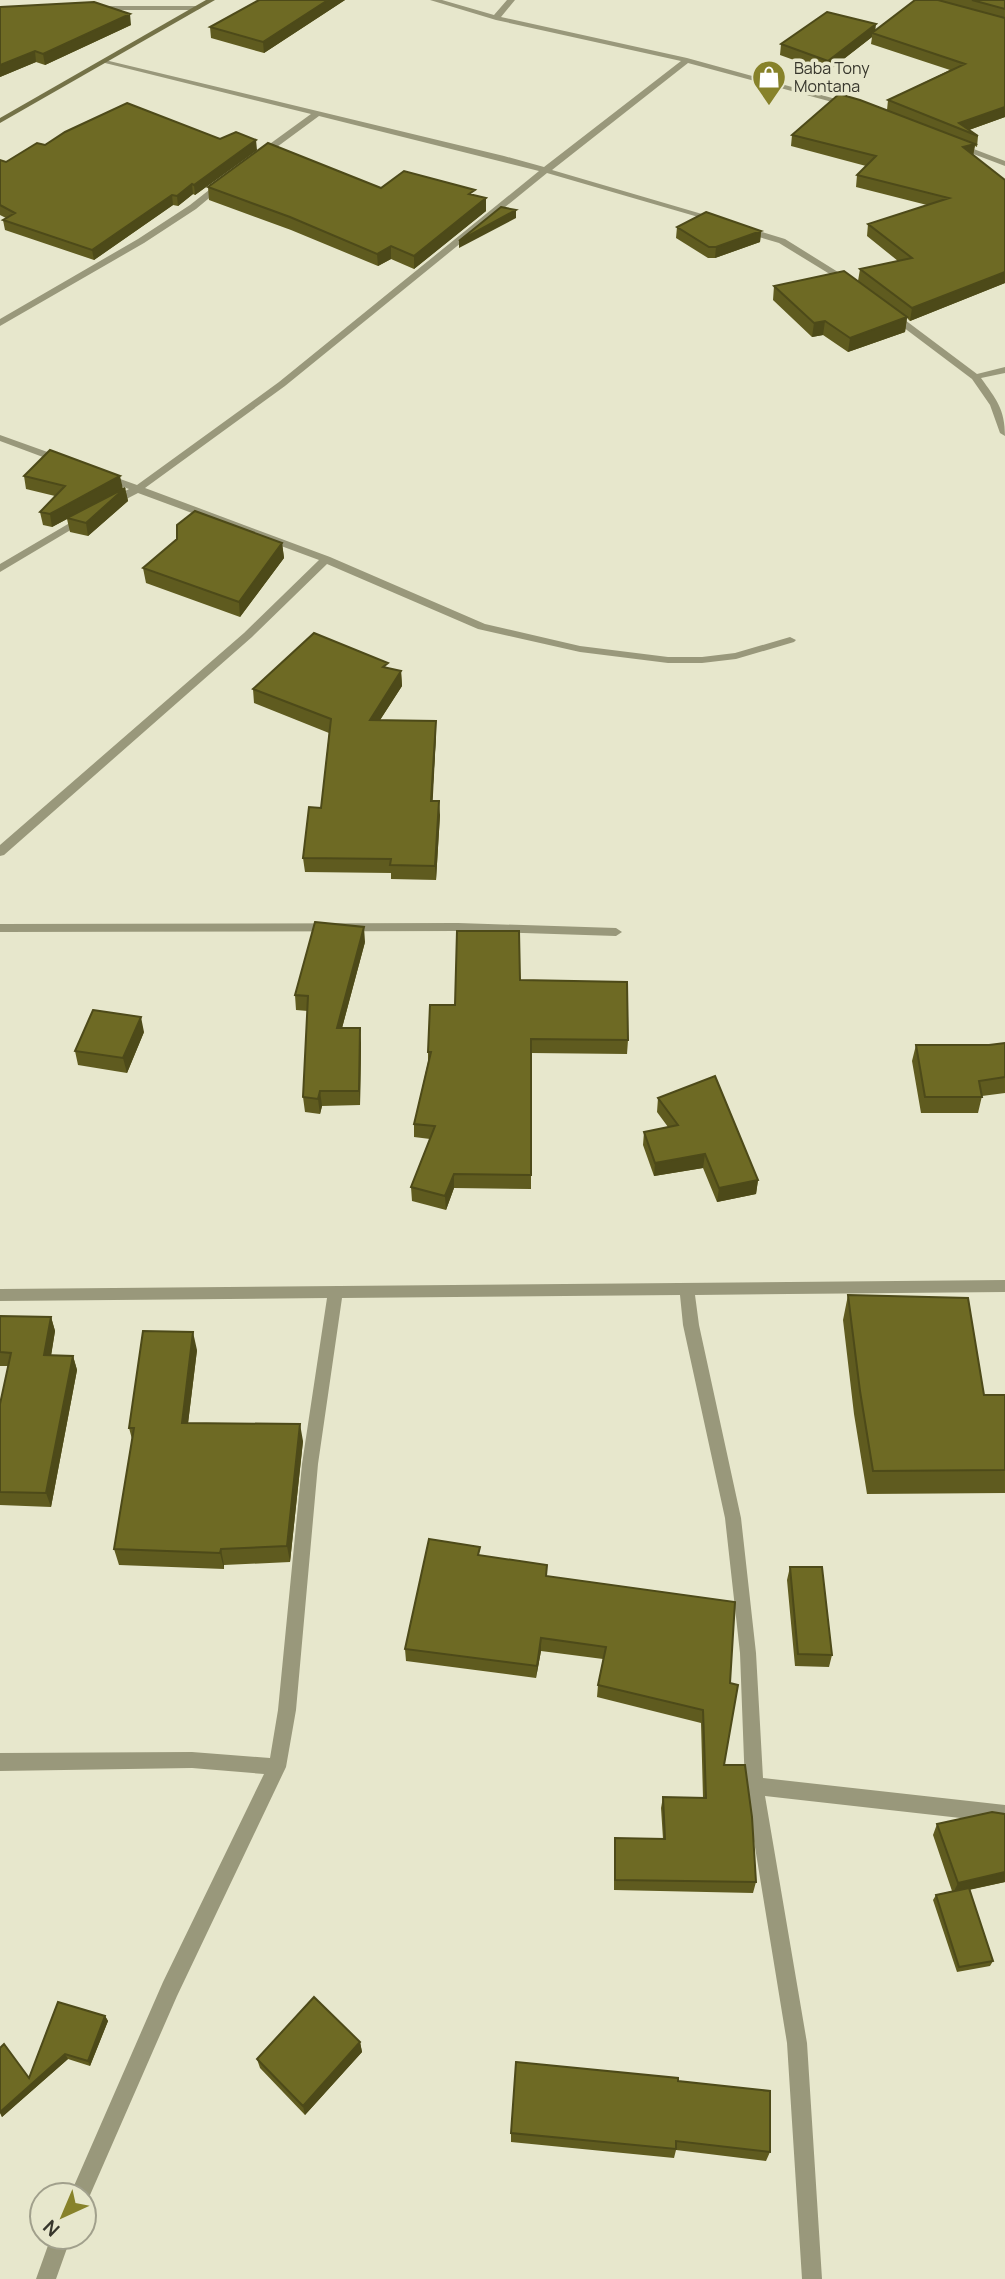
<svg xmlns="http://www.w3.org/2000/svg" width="1005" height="2279" viewBox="0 0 1005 2279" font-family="Manrope,sans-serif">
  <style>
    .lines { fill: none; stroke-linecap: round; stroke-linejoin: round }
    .street { fill: #99987b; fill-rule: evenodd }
    .secondary { fill: #747247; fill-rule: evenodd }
    .wall { fill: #5f5b1f }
    .shaded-wall { fill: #4d4a19 }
    .building { fill: #6e6a24; stroke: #4d4a19; stroke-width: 2 }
    .labels { text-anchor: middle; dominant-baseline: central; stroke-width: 7; stroke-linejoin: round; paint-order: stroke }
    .far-poi-label { font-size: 16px; fill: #37362c; stroke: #e7e7cc; text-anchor: start }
  </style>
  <rect width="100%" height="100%" fill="#e7e7cc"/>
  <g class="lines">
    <path class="street" d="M 430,0 L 442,0 L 494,15 L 507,0 L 515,0 L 501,17 L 687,58 L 854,104 L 847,106 L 688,63 L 552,170 L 719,219 L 719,223 L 547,173 L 285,386 L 145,488 L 330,557 L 485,624 L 580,646 L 668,657 L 702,657 L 735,653 L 790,637 L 796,640 L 794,642 L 736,659 L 702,663 L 668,663 L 580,652 L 478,629 L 327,564 L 252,637 L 4,855 L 0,856 L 0,845 L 244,633 L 319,560 L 138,493 L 113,506 L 105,506 L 105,502 L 129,489 L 101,479 L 101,475 L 109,475 L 137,485 L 279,382 L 539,171 L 319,116 L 262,158 L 256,158 L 256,154 L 311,114 L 101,62 L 105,60 L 504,156 L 544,167 L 681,61 L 496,20 Z
      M 92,6 L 197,6 L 201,8 L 197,10 L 89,10 L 88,8 Z
      M 958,143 L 1005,161 L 1005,166 L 955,147 L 955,143 Z
      M 223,179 L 227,182 L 226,184 L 196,209 L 144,243 L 0,326 L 0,319 L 138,239 L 190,205 Z
      M 742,226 L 785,239 L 854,282 L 846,284 L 779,243 L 739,231 L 739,227 Z
      M 887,311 L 893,311 L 977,374 L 1005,367 L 1005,373 L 981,378 C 996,399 1005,409 1005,436 L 1000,433 L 990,405 L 972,379 L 887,315 Z
      M 0,435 L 67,459 L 68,461 L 59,463 L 0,441 Z
      M 85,514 L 89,515 L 89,519 L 0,572 L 0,564 Z
      M 458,923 L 616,928 L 622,932 L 616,936 L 458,931 L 0,932 L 0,924 Z
      M 1005,1280 L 1005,1292 L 695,1295 L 699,1325 L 741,1518 L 756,1653 L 763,1778 L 1005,1805 L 1005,1823 L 765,1796 L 807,2043 L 822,2279 L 802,2279 L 787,2043 L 745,1786 L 740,1653 L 725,1518 L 683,1325 L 680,1295 L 342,1298 L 318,1464 L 296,1710 L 286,1767 L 177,1996 L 87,2202 L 84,2203 L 84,2195 L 70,2195 L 163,1982 L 264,1774 L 192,1768 L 0,1771 L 0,1753 L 192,1752 L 270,1758 L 278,1710 L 302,1464 L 327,1298 L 0,1301 L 0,1289 Z
      M 51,2237 L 71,2237 L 56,2279 L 36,2279 Z"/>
    <path class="secondary" d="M 206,0 L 215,0 L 0,123 L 0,118 Z"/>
  </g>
  <path class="wall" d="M 259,0 L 345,0 L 264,53 L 211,38 L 210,27 Z
    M 915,0 L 1005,0 L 1005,117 L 969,130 L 978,136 L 977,147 L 975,146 L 973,155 L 1005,180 L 1005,283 L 910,321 L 907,318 L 905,332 L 848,352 L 823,335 L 812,337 L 773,300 L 774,286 L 858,281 L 860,269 L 898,261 L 867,236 L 868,224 L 927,205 L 856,187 L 857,175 L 866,166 L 791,146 L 792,135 L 887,110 L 888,100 L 950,70 L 871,44 L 872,37 L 827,72 L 780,55 L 781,44 L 875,31 Z
    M 0,7 L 131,25 L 45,65 L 36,62 L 0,77 Z
    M 220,139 L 257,150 L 195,195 L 193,194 L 178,206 L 173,205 L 94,260 L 5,230 L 3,220 L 6,218 L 0,215 L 0,160 L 6,162 L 45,145 Z
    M 208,187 L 381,188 L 475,196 L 486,198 L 486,211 L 414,269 L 391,259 L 378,266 L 291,230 L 209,200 Z
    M 677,227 L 761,231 L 760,242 L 715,258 L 708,258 L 676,238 Z
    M 24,476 L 123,489 L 125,488 L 128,501 L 88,536 L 70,532 L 67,519 L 52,527 L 43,525 L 40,512 L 55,496 L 26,489 Z
    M 282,543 L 284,558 L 240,617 L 146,583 L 143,568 Z
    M 388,668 L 401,671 L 402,686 L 380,720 L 436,721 L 436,735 L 432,801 L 440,815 L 436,880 L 391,879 L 391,873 L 305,872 L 303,858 L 321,808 L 329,733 L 254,703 L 253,689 Z
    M 365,942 L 342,1028 L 361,1043 L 360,1105 L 322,1106 L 320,1114 L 305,1112 L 303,1097 L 308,1011 L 296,1010 L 295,995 Z
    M 520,980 L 628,1040 L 627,1054 L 531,1053 L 531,1189 L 454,1188 L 446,1210 L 412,1201 L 411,1187 L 430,1139 L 414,1137 L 414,1124 L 428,1062 L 428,1052 L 455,1005 Z
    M 144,1032 L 127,1073 L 78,1065 L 75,1051 Z
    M 1005,1043 L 1005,1093 L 982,1096 L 978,1113 L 921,1113 L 912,1061 L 916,1045 L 989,1045 Z
    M 658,1098 L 758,1180 L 756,1194 L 717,1202 L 703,1168 L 654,1176 L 643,1145 L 644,1132 L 668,1127 L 657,1112 Z
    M 848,1295 L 984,1395 L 1005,1395 L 1005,1495 L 1005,1493 L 867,1494 L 854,1414 L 843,1320 Z
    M 0,1316 L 51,1317 L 55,1331 L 51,1355 L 73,1356 L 77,1370 L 51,1507 L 0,1505 L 0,1404 L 8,1366 L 0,1366 Z
    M 197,1350 L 188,1423 L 303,1441 L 290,1562 L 224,1565 L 224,1569 L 119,1565 L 114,1549 L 132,1439 L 129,1428 Z
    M 480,1555 L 547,1576 L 735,1602 L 724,1765 L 756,1882 L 753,1893 L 614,1890 L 614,1849 L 615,1838 L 663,1839 L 661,1808 L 663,1797 L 703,1798 L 701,1723 L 597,1697 L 598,1685 L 603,1659 L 541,1651 L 536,1678 L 406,1661 L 405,1649 Z
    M 790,1567 L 832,1655 L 829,1667 L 795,1666 L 787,1580 Z
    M 1005,1814 L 1005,1882 L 969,1890 L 993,1961 L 990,1966 L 957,1972 L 933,1900 L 936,1895 L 952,1891 L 933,1835 L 937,1824 Z
    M 105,2016 L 108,2021 L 90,2066 L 68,2059 L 2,2117 L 0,2113 L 0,2048 L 29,2078 Z
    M 360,2042 L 362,2052 L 305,2115 L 260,2068 L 257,2059 Z
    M 678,2081 L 770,2152 L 766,2161 L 676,2150 L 674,2158 L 511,2142 L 511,2133 Z"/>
  <path class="shaded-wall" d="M 328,0 L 345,0 L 264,53 L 263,42 Z
    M 130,14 L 131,25 L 45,65 L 43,54 Z
    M 876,24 L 875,34 L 872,33 L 872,37 L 827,72 L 828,61 Z
    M 35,51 L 36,62 L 0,77 L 0,65 Z
    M 1005,107 L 1005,117 L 966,131 L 959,123 Z
    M 256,140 L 257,150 L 195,195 L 194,185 Z
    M 975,144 L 973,156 L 963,147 Z
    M 192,184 L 193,194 L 178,206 L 177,196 Z
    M 172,195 L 173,205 L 94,260 L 92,250 Z
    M 486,198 L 486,211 L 414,269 L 414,256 Z
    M 516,210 L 516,218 L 459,248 L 459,241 Z
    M 761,231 L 760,242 L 715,258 L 716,247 Z
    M 391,246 L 391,259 L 378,266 L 377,254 Z
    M 1005,272 L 1005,283 L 910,321 L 912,308 Z
    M 907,317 L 905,332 L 848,352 L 850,338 Z
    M 825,321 L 823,335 L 812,337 L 814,323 Z
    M 120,476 L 123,489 L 52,527 L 50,514 Z
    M 125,488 L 128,501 L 88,536 L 86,523 Z
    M 282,543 L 284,558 L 240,617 L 239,602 Z
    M 401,671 L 402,686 L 371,734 L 370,720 Z
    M 436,721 L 436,735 L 432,815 L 431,801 Z
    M 439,801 L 440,815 L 436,880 L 435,866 Z
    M 364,927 L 365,942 L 338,1043 L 337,1028 Z
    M 141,1017 L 144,1032 L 127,1073 L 123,1058 Z
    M 360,1028 L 361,1043 L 360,1105 L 359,1091 Z
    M 320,1091 L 322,1106 L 320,1114 L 318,1099 Z
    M 705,1154 L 703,1168 L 654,1176 L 655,1163 Z
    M 454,1174 L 454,1188 L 446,1210 L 445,1196 Z
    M 758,1180 L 756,1194 L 717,1202 L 719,1188 Z
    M 51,1317 L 55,1331 L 49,1369 L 44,1355 Z
    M 193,1332 L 197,1350 L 186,1440 L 182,1423 Z
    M 73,1356 L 77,1370 L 51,1507 L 46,1493 Z
    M 300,1424 L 303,1441 L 290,1562 L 287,1546 Z
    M 221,1549 L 224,1565 L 224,1569 L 220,1553 Z
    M 541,1638 L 541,1651 L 536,1678 L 537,1666 Z
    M 1005,1872 L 1005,1882 L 953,1893 L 958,1883 Z
    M 105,2016 L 108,2021 L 90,2066 L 88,2061 Z
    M 360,2042 L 362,2052 L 305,2115 L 303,2106 Z
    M 65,2054 L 68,2059 L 2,2117 L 0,2112 Z"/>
  <path class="building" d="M 259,0 L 328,0 L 263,42 L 210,27 Z
    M 915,0 L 938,0 L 1005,18 L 1005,107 L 959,123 L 978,136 L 888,100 L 965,64 L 872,33 Z
    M 972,0 L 1005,0 L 1005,9 Z
    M 94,2 L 130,14 L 43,54 L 35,51 L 0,65 L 0,7 Z
    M 827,12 L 876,24 L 828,61 L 781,44 Z
    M 839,94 L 860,100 L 975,144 L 963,147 L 1005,180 L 1005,272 L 912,308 L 860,269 L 912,258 L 868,224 L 949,198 L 857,175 L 876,156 L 792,135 Z
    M 127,103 L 220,139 L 236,132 L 256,140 L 194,185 L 192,184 L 177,196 L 172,195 L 92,250 L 3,220 L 15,213 L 0,205 L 0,160 L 6,162 L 37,143 L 45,145 L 65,132 Z
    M 268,143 L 381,188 L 404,171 L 475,190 L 469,194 L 486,198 L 414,256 L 391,246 L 377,254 L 290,217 L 208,187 Z
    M 501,207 L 516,210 L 459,241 Z
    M 706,212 L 761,231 L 716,247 L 709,247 L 677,227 Z
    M 844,271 L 907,317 L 850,338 L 825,321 L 814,323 L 774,286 Z
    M 50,450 L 120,476 L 50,514 L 40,512 L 65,486 L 24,476 Z
    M 125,488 L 86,523 L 67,518 Z
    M 195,511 L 282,543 L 239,602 L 143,568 L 177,539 L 177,525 Z
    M 314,633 L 388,663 L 383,667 L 401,671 L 370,720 L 436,721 L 431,801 L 439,801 L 435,866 L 390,865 L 391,859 L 303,858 L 309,807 L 321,808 L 331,719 L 253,689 Z
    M 315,922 L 364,927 L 337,1028 L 360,1028 L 359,1091 L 320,1091 L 318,1099 L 303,1097 L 308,996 L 295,995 Z
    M 457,931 L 519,931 L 520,980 L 627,982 L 628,1040 L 531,1039 L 531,1175 L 454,1174 L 445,1196 L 411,1187 L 435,1126 L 414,1124 L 431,1052 L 428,1052 L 430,1005 L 455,1005 Z
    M 93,1010 L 141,1017 L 123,1058 L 75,1051 Z
    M 1005,1043 L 1005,1077 L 979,1081 L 982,1097 L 925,1097 L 916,1045 L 989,1045 Z
    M 715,1076 L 758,1180 L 719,1188 L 705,1154 L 655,1163 L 644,1132 L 678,1125 L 658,1098 Z
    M 848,1295 L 968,1298 L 984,1395 L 1005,1395 L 1005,1470 L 873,1471 L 860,1391 Z
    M 0,1316 L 51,1317 L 44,1355 L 73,1356 L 46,1493 L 0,1492 L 0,1404 L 11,1353 L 0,1352 Z
    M 143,1331 L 193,1332 L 182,1423 L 300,1424 L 287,1546 L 221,1549 L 220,1553 L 114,1549 L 134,1428 L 129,1428 Z
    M 429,1539 L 480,1547 L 478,1555 L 547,1565 L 546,1576 L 735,1602 L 730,1683 L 738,1685 L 724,1765 L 745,1765 L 752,1817 L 756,1882 L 615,1880 L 615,1838 L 665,1839 L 663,1797 L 706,1798 L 703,1710 L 598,1685 L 606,1647 L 541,1638 L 537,1666 L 405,1649 Z
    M 790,1567 L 822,1567 L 832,1655 L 798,1654 Z
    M 992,1812 L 1005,1814 L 1005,1872 L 958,1883 L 937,1824 Z
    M 969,1888 L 993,1961 L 959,1967 L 936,1895 Z
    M 314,1997 L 360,2042 L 303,2106 L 257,2059 Z
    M 58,2002 L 105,2016 L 88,2061 L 65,2054 L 0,2112 L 0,2048 L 4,2044 L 29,2078 Z
    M 516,2062 L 678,2078 L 678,2081 L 770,2091 L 770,2152 L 676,2141 L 676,2149 L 511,2133 Z"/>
  <defs>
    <g id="shop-pin" transform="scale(1.75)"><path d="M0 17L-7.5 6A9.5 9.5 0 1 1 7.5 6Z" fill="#87822a" stroke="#e7e7cc"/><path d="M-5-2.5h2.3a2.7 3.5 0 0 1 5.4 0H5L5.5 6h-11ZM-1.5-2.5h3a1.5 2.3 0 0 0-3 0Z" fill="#fff"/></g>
  </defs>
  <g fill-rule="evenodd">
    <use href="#shop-pin" x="769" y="77"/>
  </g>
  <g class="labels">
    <g class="far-poi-label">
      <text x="794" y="68">Baba Tony<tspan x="794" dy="18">Montana</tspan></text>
    </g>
  </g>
  <g transform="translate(63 2216) rotate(224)"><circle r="33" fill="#e7e7cc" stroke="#a1a08c" stroke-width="2"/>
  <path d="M0-5L12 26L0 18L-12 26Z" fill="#87822a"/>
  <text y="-10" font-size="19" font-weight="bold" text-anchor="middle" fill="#37362c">N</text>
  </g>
</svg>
